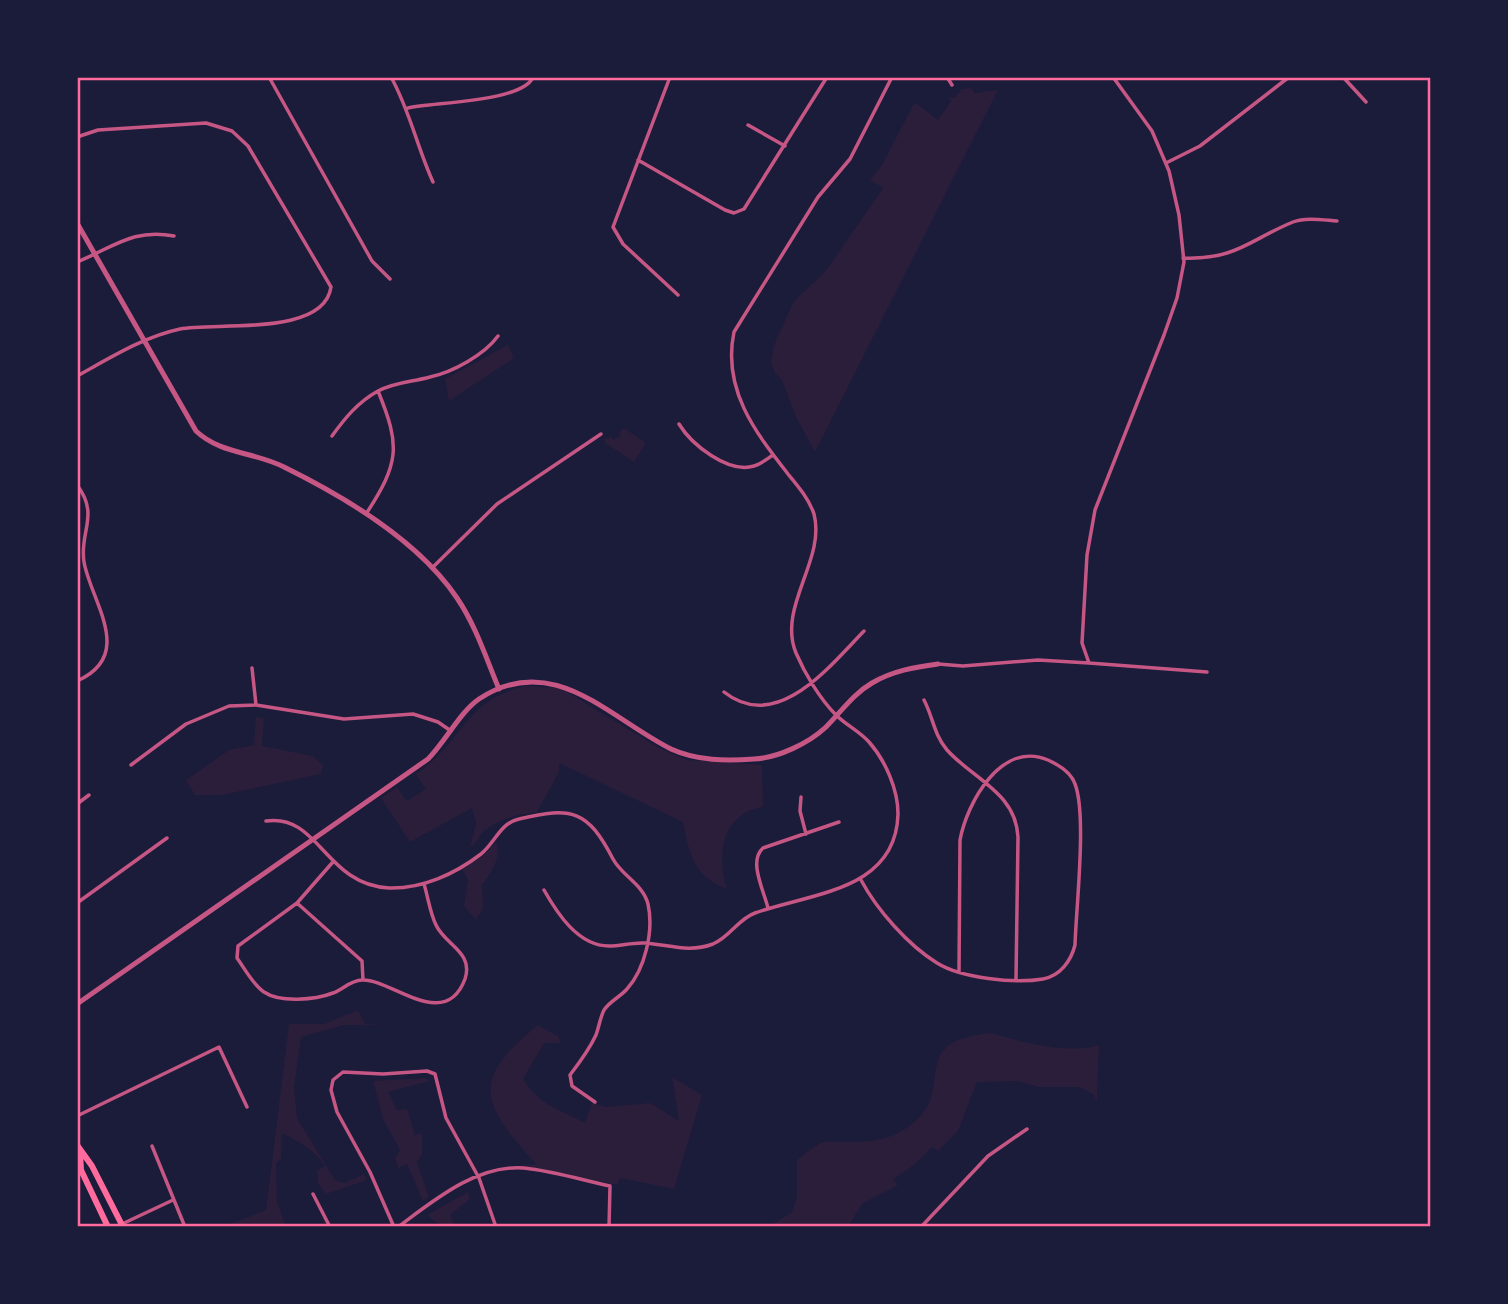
<svg xmlns="http://www.w3.org/2000/svg" width="1508" height="1304" viewBox="0 0 1508 1304" font-family="Roboto,sans-serif">
  <style>
    .green { fill: #2a1e3b }
    .lines { fill: none; stroke-linecap: round; stroke-linejoin: round }
    .minor { stroke: #c65784; stroke-width: 3.5 }
    .tertiary { stroke: #c65784; stroke-width: 5 }
    .primary { stroke: #ff6b9d; stroke-width: 6 }
    .neatline { fill: none; stroke: #ff6b9d; stroke-width: 2.5 }
  </style>
  <rect width="100%" height="100%" fill="#1b1b3a"/>
  <path class="green" d="M 971,88 L 975,93 L 998,90 L 815,452 L 796,417 L 782,380 L 775,373 L 771,362 L 774,345 L 794,301 L 825,272 L 883,188 L 870,180 L 882,165 L 912,107 L 916,103 L 938,120 L 951,101 L 948,97 L 954,98 L 962,89 Z
    M 508,345 L 514,358 L 449,401 L 445,379 Z
    M 624,428 L 646,443 L 634,462 L 605,443 L 604,439 L 611,437 L 613,440 L 621,436 L 619,433 Z
    M 526,686 L 561,688 L 657,747 L 687,760 L 762,765 L 763,807 C 722,813 716,856 727,889 C 693,876 689,854 683,822 L 559,763 L 559,772 L 537,812 C 517,815 500,818 484,831 C 477,837 479,842 470,847 L 476,824 L 472,808 L 410,842 L 381,798 L 397,787 L 407,801 L 426,789 L 416,774 C 463,743 464,699 526,686 Z
    M 256,717 L 264,718 L 262,746 L 313,756 L 323,765 L 321,774 L 222,795 L 195,795 L 186,780 L 229,750 L 254,745 Z
    M 496,842 C 502,858 491,873 482,885 L 483,908 L 476,920 L 464,906 L 468,880 L 462,869 L 483,856 Z
    M 358,1010 L 365,1024 L 383,1025 L 344,1025 L 301,1037 L 294,1087 L 297,1118 L 335,1180 L 344,1183 L 364,1174 L 367,1180 L 326,1194 L 318,1183 L 317,1171 L 325,1166 C 316,1151 298,1141 282,1133 L 281,1159 L 276,1163 L 277,1202 L 286,1227 L 276,1224 L 270,1227 L 223,1227 L 266,1210 L 289,1024 L 324,1024 Z
    M 538,1025 L 559,1037 L 560,1043 L 544,1043 L 523,1079 C 542,1108 559,1108 585,1123 L 592,1102 L 605,1107 L 650,1103 L 679,1121 L 672,1077 L 702,1095 L 674,1189 L 620,1178 L 618,1185 L 517,1166 L 536,1164 C 481,1103 469,1081 538,1025 Z
    M 991,1033 C 1022,1042 1069,1055 1099,1045 L 1097,1101 L 1093,1094 L 1079,1087 L 1039,1087 L 1017,1081 L 977,1082 L 958,1131 L 938,1151 L 932,1147 L 914,1165 L 893,1180 L 898,1185 L 862,1204 L 848,1227 L 768,1227 L 792,1212 L 797,1196 L 797,1160 C 804,1155 811,1148 819,1144 C 824,1141 834,1142 840,1142 C 868,1142 889,1142 912,1124 C 958,1088 904,1041 991,1033 Z
    M 425,1078 L 430,1081 L 388,1092 L 397,1110 L 407,1109 L 415,1135 L 422,1133 L 422,1155 L 417,1162 L 429,1197 L 423,1201 L 407,1164 L 398,1168 L 395,1158 L 400,1150 L 383,1119 L 373,1081 Z
    M 468,1192 L 470,1199 L 450,1215 L 456,1227 L 442,1227 L 427,1215 Z"/>
  <g class="lines">
    <path class="minor" d="M 269,77 L 372,261 L 390,279
      M 391,77 C 410,111 417,147 433,182
      M 670,77 L 613,227 L 623,244 L 678,295
      M 947,77 L 952,85
      M 1113,77 L 1152,131 L 1169,171 L 1179,215 L 1184,262 L 1177,298 L 1164,335 L 1095,510 L 1087,555 L 1082,643 L 1089,663 L 1207,672
      M 1343,77 L 1366,102
      M 408,108 C 434,102 523,102 533,77
      M 748,125 L 785,146
      M 77,137 L 98,130 L 206,123 L 232,131 L 248,146 L 331,287 C 324,337 216,322 180,329 C 143,337 110,358 77,376
      M 638,160 L 725,210 L 734,213 L 744,209 L 827,77
      M 1166,163 L 1200,146 L 1289,77
      M 1183,258 C 1236,260 1249,240 1293,222 C 1306,217 1323,220 1337,221
      M 77,262 C 114,247 133,228 174,236
      M 679,424 C 691,444 728,474 754,466 C 761,464 767,459 773,455
      M 332,436 C 345,418 358,402 378,391 C 395,382 412,382 430,377 C 453,372 484,355 498,336
      M 77,485 C 100,515 79,532 84,562 C 91,602 136,655 77,681
      M 366,514 C 399,463 401,447 378,391
      M 432,568 L 497,504 L 601,434
      M 938,664 L 963,666 L 1038,660 L 1089,663
      M 252,668 L 256,705
      M 724,692 C 777,734 830,666 864,631
      M 924,700 C 933,717 934,735 947,750 C 973,779 1016,793 1018,837 L 1016,979
      M 131,765 L 186,724 L 229,706 L 256,705 L 344,719 L 413,714 L 438,722 L 451,731
      M 801,797 L 800,811 L 806,834
      M 77,804 L 89,795
      M 266,821 C 319,813 325,885 389,888 C 422,889 455,874 481,854 C 495,843 500,823 519,819 C 573,806 588,811 613,859 C 622,876 643,884 648,904 C 654,931 645,969 627,989 C 620,997 610,1001 604,1010 C 600,1018 599,1027 596,1035 C 589,1050 580,1062 570,1075 L 572,1086 L 595,1102
      M 332,863 L 297,903 L 238,946 L 237,958 C 245,969 253,985 264,992 C 280,1003 315,1000 333,993 C 342,990 351,980 362,980 C 390,978 445,1033 465,979 C 474,952 445,945 436,925 C 430,913 428,897 424,884
      M 861,880 C 877,910 908,945 937,963 C 961,978 1015,984 1043,979 C 1060,976 1071,961 1075,945 C 1076,908 1087,815 1075,784 C 1071,772 1059,765 1048,760 C 1001,740 967,803 960,840 L 959,972
      M 544,890 C 557,913 578,946 609,946 C 621,946 633,942 645,943 C 670,945 689,953 713,944 C 730,937 738,919 755,913 C 811,893 896,891 898,814 C 898,789 885,760 869,742 C 859,731 846,725 836,715 C 820,699 805,674 796,653 C 777,607 826,560 814,514 C 809,499 798,486 788,474 C 755,432 722,389 734,332 L 818,197 L 850,159 L 892,77
      M 77,903 L 167,838
      M 297,903 L 362,961 L 363,980
      M 768,908 C 764,891 748,861 763,848 L 839,822
      M 77,1116 L 219,1047 L 247,1107
      M 152,1146 L 185,1227
      M 313,1194 L 330,1227
      M 122,1224 L 173,1200
      M 394,1227 L 370,1172 L 337,1112 L 331,1090 L 333,1080 L 343,1072 L 383,1074 L 427,1071 L 435,1074 L 446,1118 L 479,1178 L 496,1227
      M 398,1227 C 433,1201 477,1164 524,1168 C 553,1171 582,1180 610,1186 L 609,1227
      M 921,1227 L 988,1156 L 1027,1129"/>
    <path class="tertiary" d="M 77,223 L 196,431 C 220,454 255,452 284,467 C 345,497 418,540 457,598 C 476,626 486,658 499,689
      M 77,1004 L 428,759 C 445,742 460,712 479,699 C 553,650 609,718 671,749 C 697,761 727,761 754,759 C 778,758 809,743 826,727 C 841,712 853,694 872,683 C 892,671 915,667 938,664"/>
    <path class="primary" d="M 77,1145 L 92,1166 L 123,1227
      M 80,1153 L 81,1170 L 108,1227"/>
  </g>
  <rect width="1508" height="1304" fill="none" stroke="#1b1b3a" stroke-width="158"/>
  <rect x="79" y="79" width="1350" height="1146" class="neatline"/>
</svg>
